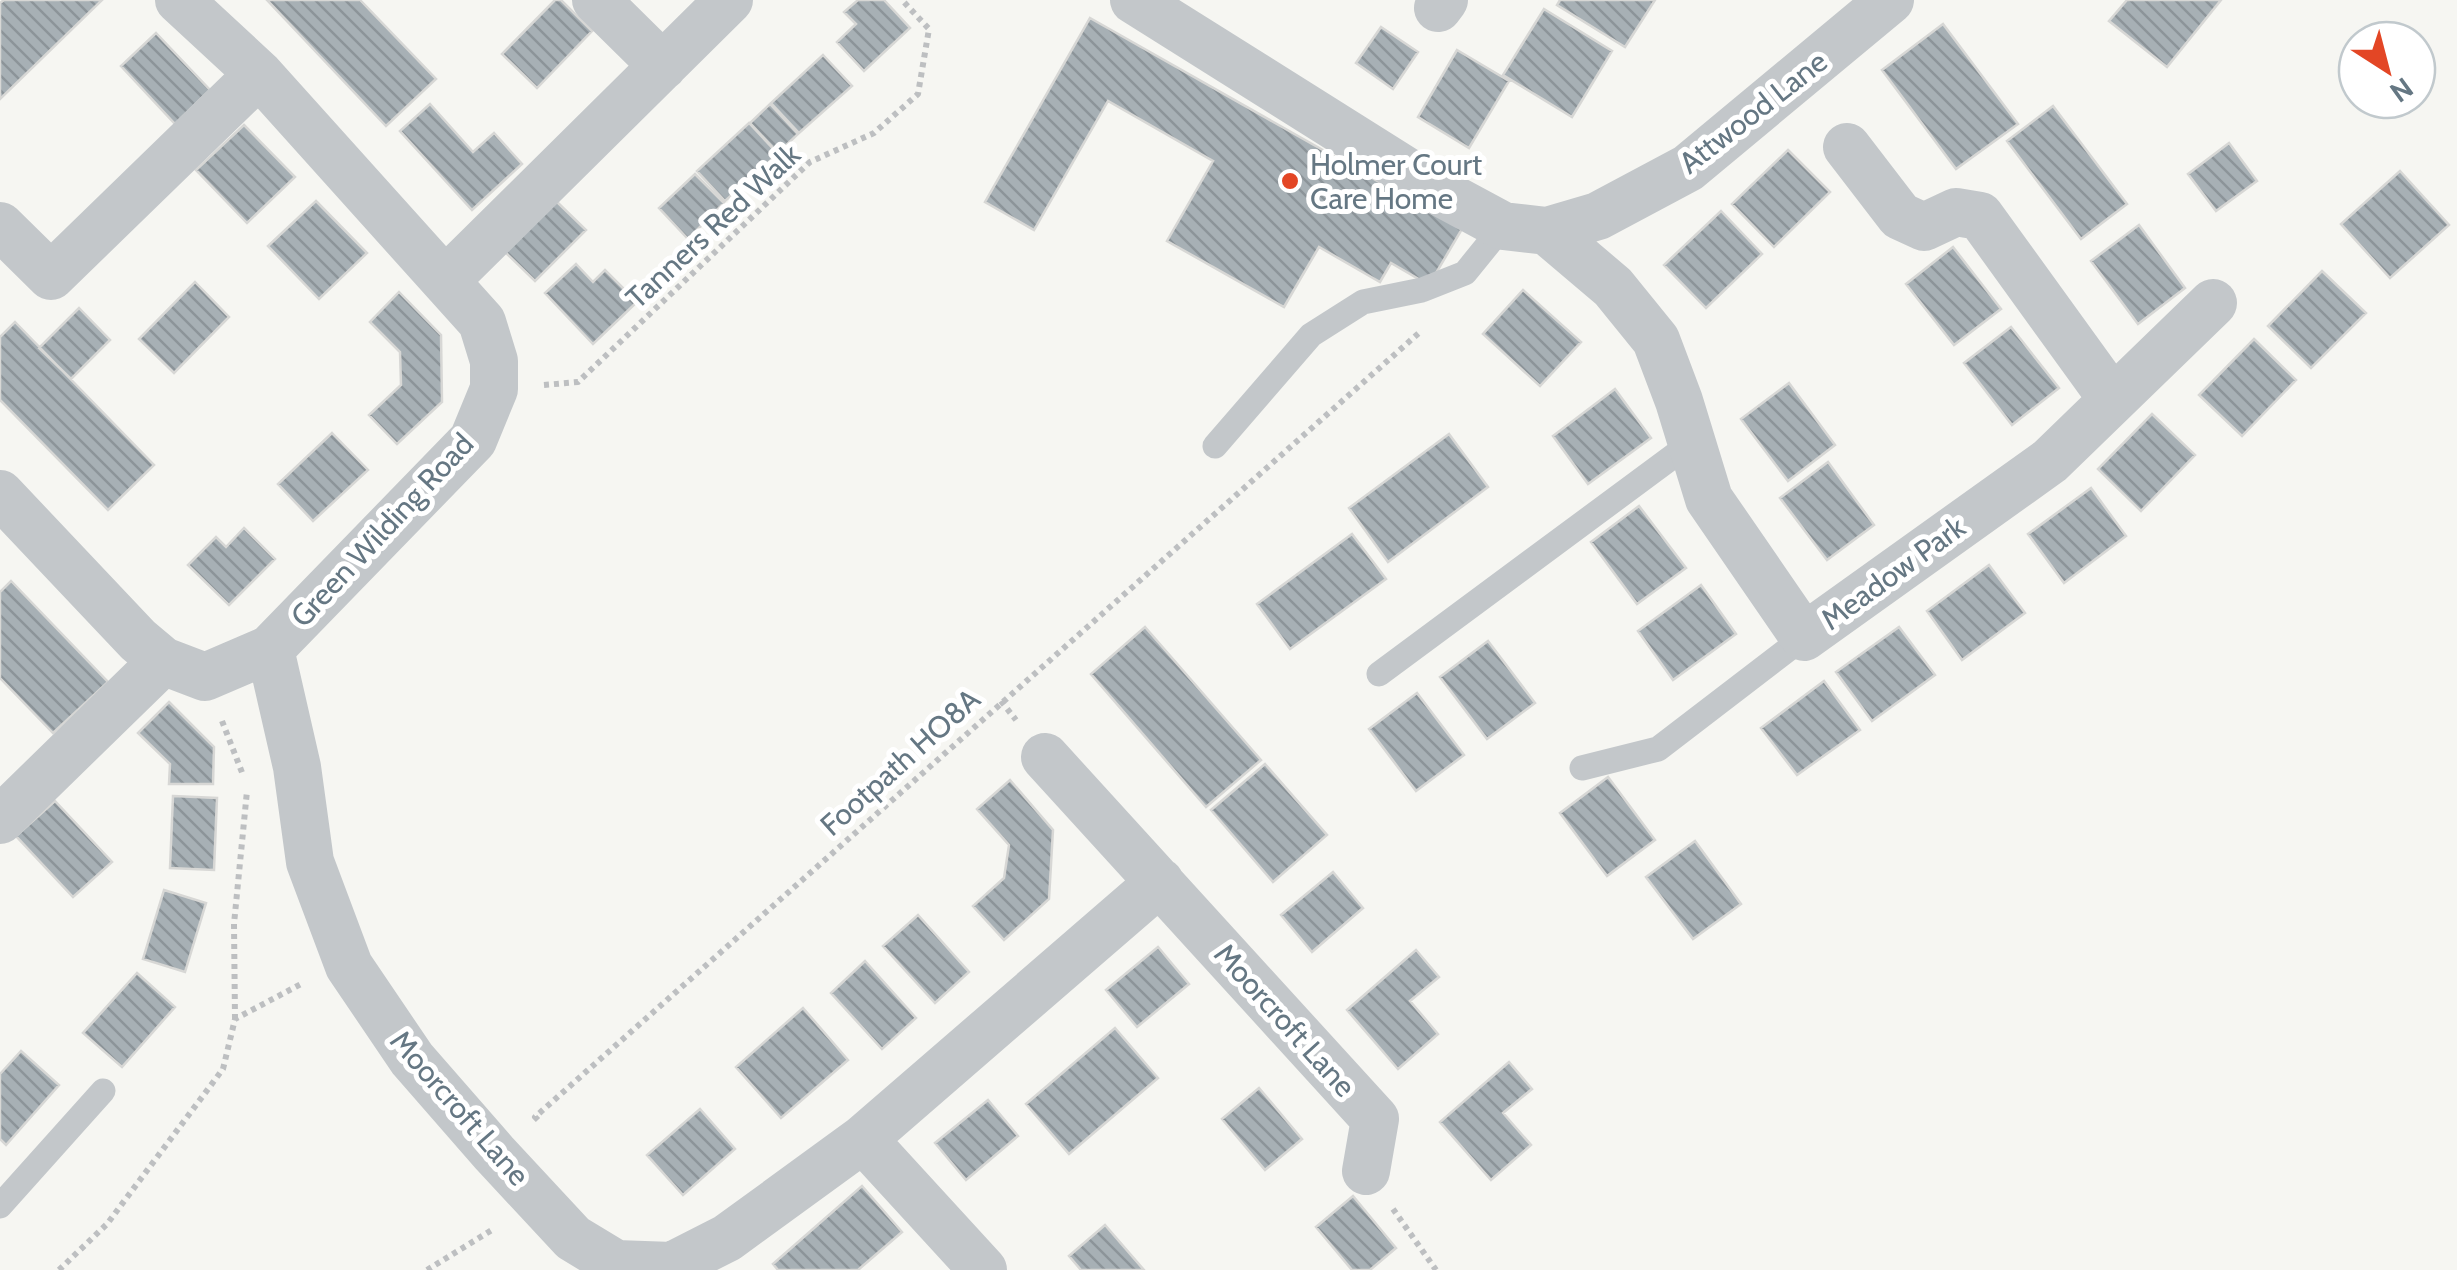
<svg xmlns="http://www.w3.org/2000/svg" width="2457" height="1270" viewBox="0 0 2457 1270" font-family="Cabin,sans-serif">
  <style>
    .building { fill: url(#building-back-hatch); stroke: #d7d7d5; stroke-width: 2.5 }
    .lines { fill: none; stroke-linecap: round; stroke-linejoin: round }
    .path { stroke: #bdbfc1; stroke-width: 6; stroke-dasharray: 5 5; stroke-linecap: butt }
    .lane { stroke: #c3c7ca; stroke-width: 25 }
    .street { stroke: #c3c7ca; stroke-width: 48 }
    .poi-dot { fill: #e34625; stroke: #fff; stroke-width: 4 }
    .labels { text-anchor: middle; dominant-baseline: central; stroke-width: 10; stroke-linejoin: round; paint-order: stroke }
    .street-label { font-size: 30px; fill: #657783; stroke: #fff }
    .poi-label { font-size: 30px; fill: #657783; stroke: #fff; text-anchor: start }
  </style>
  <defs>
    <pattern id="building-back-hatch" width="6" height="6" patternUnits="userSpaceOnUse" patternTransform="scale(2.5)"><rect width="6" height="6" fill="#a7b0b5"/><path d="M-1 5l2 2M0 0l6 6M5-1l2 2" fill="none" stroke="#8c9499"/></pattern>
  </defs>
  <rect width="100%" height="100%" fill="#f6f6f2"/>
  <path class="building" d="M 4,0 L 102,0 L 0,99 L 0,3 Z
    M 267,0 L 360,0 L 436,79 L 386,126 Z
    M 555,0 L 561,0 L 592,31 L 537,88 L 502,54 Z
    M 858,0 L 884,0 L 910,28 L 864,71 L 837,42 L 856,24 L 844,12 Z
    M 1560,0 L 1655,0 L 1625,47 L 1557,5 Z
    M 2127,0 L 2221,0 L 2167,67 L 2109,21 Z
    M 1544,9 L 1612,51 L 1572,117 L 1503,75 Z
    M 1090,18 L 1462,229 L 1429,285 L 1391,263 L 1380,282 L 1319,247 L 1284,307 L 1167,241 L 1213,161 L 1108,101 L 1034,230 L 985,202 Z
    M 1943,24 L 2018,124 L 1956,169 L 1882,70 Z
    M 1381,27 L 1418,52 L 1393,89 L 1356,63 Z
    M 156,33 L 210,90 L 175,124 L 121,66 Z
    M 1457,50 L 1509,81 L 1469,148 L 1418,117 Z
    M 823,55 L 852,86 L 799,133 L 771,103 Z
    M 430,104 L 473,152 L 494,133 L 522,164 L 472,210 L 400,131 Z
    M 770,104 L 798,134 L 778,153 L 750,123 Z
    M 2053,106 L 2127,204 L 2081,239 L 2007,141 Z
    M 749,123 L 778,154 L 725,201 L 697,171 Z
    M 244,125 L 295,177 L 247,223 L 196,170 Z
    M 2229,143 L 2257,181 L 2216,211 L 2188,174 Z
    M 1788,150 L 1830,192 L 1774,247 L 1732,204 Z
    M 2400,171 L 2449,225 L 2390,278 L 2341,224 Z
    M 695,174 L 724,203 L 688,239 L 659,208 Z
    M 555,200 L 586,230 L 535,281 L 504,251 Z
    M 316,201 L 367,253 L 319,299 L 268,246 Z
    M 1721,211 L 1762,254 L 1706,308 L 1664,265 Z
    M 2139,225 L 2185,288 L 2138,324 L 2091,261 Z
    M 1953,247 L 2001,309 L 1954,345 L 1906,284 Z
    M 576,264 L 593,282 L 605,270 L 637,302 L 593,344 L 545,293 Z
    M 2322,271 L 2366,313 L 2311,368 L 2268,326 Z
    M 195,282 L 229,317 L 174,373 L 139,339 Z
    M 1523,290 L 1581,342 L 1540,386 L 1483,334 Z
    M 399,292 L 441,335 L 442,402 L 397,444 L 369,415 L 401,385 L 400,352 L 370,322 Z
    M 79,308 L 110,340 L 71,379 L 39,348 Z
    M 15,322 L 154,465 L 108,510 L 0,400 L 0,337 Z
    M 2011,327 L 2059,388 L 2012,425 L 1964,363 Z
    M 2254,339 L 2296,380 L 2242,436 L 2199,395 Z
    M 1789,383 L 1835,445 L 1788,481 L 1741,419 Z
    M 1615,389 L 1651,438 L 1588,484 L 1553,436 Z
    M 2152,414 L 2195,455 L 2141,511 L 2098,469 Z
    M 332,433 L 368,470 L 313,521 L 278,484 Z
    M 1449,434 L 1488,487 L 1388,562 L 1349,508 Z
    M 1828,462 L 1874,525 L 1827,560 L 1780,498 Z
    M 2091,488 L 2126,536 L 2064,583 L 2028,534 Z
    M 1639,506 L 1686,568 L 1637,604 L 1591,542 Z
    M 244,528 L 275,559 L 229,605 L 188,565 L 216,537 L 226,547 Z
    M 1352,534 L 1386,579 L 1290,649 L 1257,604 Z
    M 1989,565 L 2025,613 L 1962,660 L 1927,611 Z
    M 11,581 L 108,682 L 53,733 L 0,678 L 0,592 Z
    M 1701,585 L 1736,634 L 1673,680 L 1638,631 Z
    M 1145,627 L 1261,760 L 1206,807 L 1091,674 Z
    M 1899,627 L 1935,675 L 1872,721 L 1836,672 Z
    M 1488,641 L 1535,703 L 1487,739 L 1440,677 Z
    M 1824,681 L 1860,730 L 1797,775 L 1761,728 Z
    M 1417,693 L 1464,755 L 1416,791 L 1369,729 Z
    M 169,702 L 214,747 L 213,784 L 169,784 L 170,764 L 138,733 Z
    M 1265,764 L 1327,835 L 1273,882 L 1211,810 Z
    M 1608,777 L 1655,840 L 1607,876 L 1560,813 Z
    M 1010,780 L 1053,830 L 1049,899 L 1004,940 L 973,906 L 1004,878 L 1009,845 L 977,809 Z
    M 173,796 L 217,798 L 214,870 L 170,868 Z
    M 55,801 L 112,862 L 73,897 L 16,836 Z
    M 1695,841 L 1741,904 L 1693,939 L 1646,877 Z
    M 1333,872 L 1363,908 L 1312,952 L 1281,915 Z
    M 164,890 L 206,903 L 185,972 L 143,959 Z
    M 918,915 L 969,972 L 935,1003 L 883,946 Z
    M 1158,947 L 1189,984 L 1137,1027 L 1106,990 Z
    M 1416,950 L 1439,977 L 1410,1001 L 1438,1034 L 1398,1069 L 1347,1010 Z
    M 865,961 L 916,1018 L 882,1049 L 831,993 Z
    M 137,973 L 175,1007 L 122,1067 L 83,1033 Z
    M 803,1008 L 848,1060 L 781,1118 L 736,1067 Z
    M 1115,1028 L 1158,1078 L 1069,1154 L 1026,1104 Z
    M 21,1051 L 59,1085 L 6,1145 L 0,1139 L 0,1074 Z
    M 1509,1062 L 1532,1089 L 1503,1113 L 1531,1145 L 1491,1180 L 1440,1122 Z
    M 1259,1088 L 1302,1139 L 1265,1170 L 1222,1119 Z
    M 988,1100 L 1018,1136 L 966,1180 L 935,1143 Z
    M 700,1109 L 735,1149 L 683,1195 L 647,1155 Z
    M 862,1186 L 902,1232 L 858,1270 L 778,1270 L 773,1264 Z
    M 1353,1196 L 1396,1248 L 1370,1270 L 1352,1270 L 1316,1227 Z
    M 1105,1225 L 1144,1270 L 1081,1270 L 1069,1256 Z"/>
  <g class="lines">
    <path class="path" d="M 544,385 L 578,382 L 810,162 L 874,133 L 918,94 L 929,29 L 902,0
      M 1001,701 L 1016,720
      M 222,721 L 243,775
      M 235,1019 L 234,924 L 247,791
      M 538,1120 L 535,1117 L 1420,332
      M 1393,1209 L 1436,1270
      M 59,1270 L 107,1224 L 223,1069 L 235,1019 L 301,984
      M 427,1270 L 495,1228"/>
    <path class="lane" d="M 1215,446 L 1311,335 L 1363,302 L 1422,290 L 1465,273 L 1503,226
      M 1379,674 L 1691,443
      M 1582,768 L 1658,749 L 1804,637
      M 0,1206 L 103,1091"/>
    <path class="street" d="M 596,0 L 663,66
      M 1134,0 L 1438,191 L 1503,226 L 1547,231 L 1598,216 L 1688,168 L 1890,0
      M 1438,8 L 1444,0
      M 1847,147 L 1900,216 L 1924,227 L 1956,212 L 1980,216 L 2113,400
      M 0,226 L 51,276 L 259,74
      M 1547,231 L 1613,287 L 1656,340 L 1679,401 L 1709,499 L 1804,637 L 2050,461 L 2213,303
      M 447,279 L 729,0
      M 0,494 L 138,640 L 163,661 L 205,677 L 270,649 L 473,440 L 494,389 L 494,361 L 482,322 L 259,74 L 179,0
      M 270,649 L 297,767 L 310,862 L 349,966 L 412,1059 L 494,1153 L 573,1238 L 616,1264 L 672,1266 L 727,1238 L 863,1139 L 1160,882
      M 1045,757 L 1375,1119 L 1366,1171
      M 0,820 L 163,661
      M 863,1139 L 983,1270"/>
  </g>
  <circle class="poi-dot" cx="1290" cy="181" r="10"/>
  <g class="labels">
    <g class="street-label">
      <text transform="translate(1753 112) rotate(-38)">Attwood Lane</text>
      <text transform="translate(713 226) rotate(-43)">Tanners Red Walk</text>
      <text transform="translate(382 530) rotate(-47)">Green Wilding Road</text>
      <text transform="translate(1893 573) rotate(-36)">Meadow Park</text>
      <text transform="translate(900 762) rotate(-42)">Footpath HO8A</text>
      <text transform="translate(1285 1020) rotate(48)">Moorcroft Lane</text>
      <text transform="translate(460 1108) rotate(49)">Moorcroft Lane</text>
    </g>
    <g class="poi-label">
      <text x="1310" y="164">Holmer Court<tspan x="1310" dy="34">Care Home</tspan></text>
    </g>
  </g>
  <g transform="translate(2387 70) rotate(144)"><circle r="48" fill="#ffffff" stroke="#c1c9cd" stroke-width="2.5"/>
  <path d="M0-8L18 38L0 25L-18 38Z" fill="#e34625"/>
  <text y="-15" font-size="28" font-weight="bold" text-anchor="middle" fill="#657783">N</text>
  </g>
</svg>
